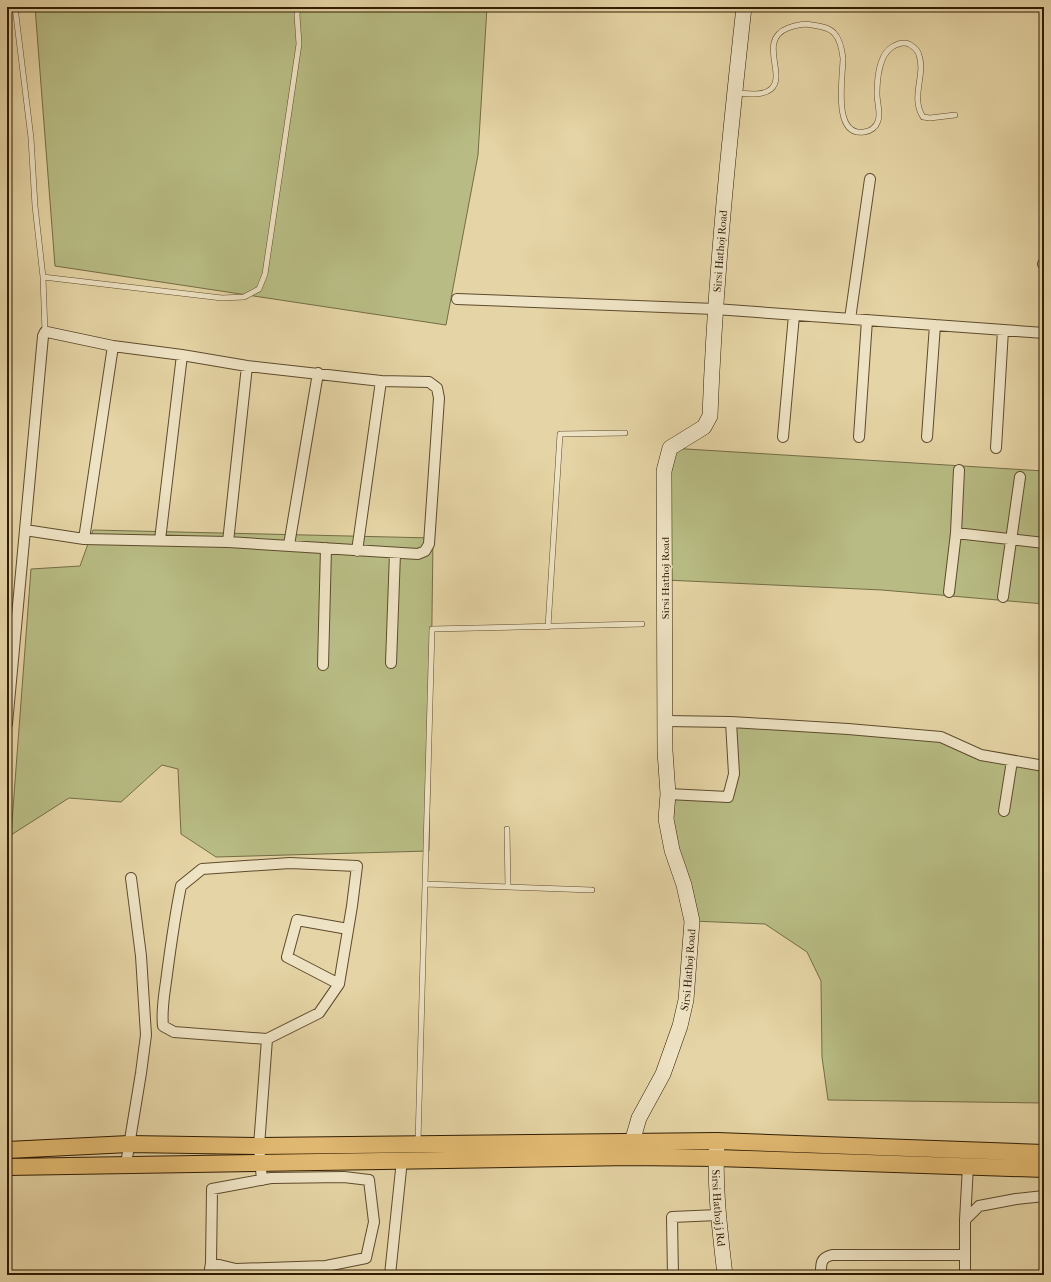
<svg xmlns="http://www.w3.org/2000/svg" width="1051" height="1282" viewBox="0 0 1051 1282" font-family="'IM FELL French Canon',serif">
  <style>
    .green { fill: #b8bc84; stroke: #746c44 }
    .lines { fill: none; stroke-linecap: round; stroke-linejoin: round }
    .lane-casing { stroke: #5e4b2c; stroke-width: 6 }
    .street-casing { stroke: #5e4b2c; stroke-width: 12 }
    .secondary-casing { stroke: #311d03; stroke-width: 16 }
    .primary-casing { stroke: #311d03; stroke-width: 18 }
    .lane { stroke: #eee3c4; stroke-width: 5 }
    .street { stroke: #eee3c4; stroke-width: 10 }
    .secondary { stroke: #eee3c4; stroke-width: 15 }
    .primary { stroke: #e2ba72; stroke-width: 16 }
    .labels { text-anchor: middle; dominant-baseline: central; stroke-width: 3; stroke-linejoin: round; paint-order: stroke }
    .street-label { font-size: 11px; fill: #311d03; stroke: #eee3c4 }
  </style>
  <rect width="100%" height="100%" fill="#e5d4a5"/>
  <filter id="stains"><feTurbulence type="fractalNoise" baseFrequency=".005" numOctaves="4"/><feColorMatrix values="0 0 0 0 .2 0 0 0 0 .09 0 0 0 0 .02 0 0 0 .5 -.17"/></filter>
  <radialGradient id="worn" r=".72"><stop offset=".6" stop-color="#630" stop-opacity="0"/><stop offset="1" stop-color="#630" stop-opacity=".3"/></radialGradient>
  <path class="green" d="M 35,7 L 487,7 L 478,155 L 446,325 L 55,266 Z
    M 670,448 L 1044,471 L 1044,604 L 882,590 L 665,580 Z
    M 93,530 L 433,538 L 429,851 L 216,857 L 181,834 L 178,769 L 162,765 L 121,802 L 69,798 L 11,835 L 31,569 L 80,566 Z
    M 731,722 L 941,737 L 981,755 L 1044,767 L 1044,1103 L 828,1100 L 822,1057 L 821,981 L 807,952 L 765,924 L 692,921 L 668,794 L 728,797 Z"/>
  <g class="lines">
    <g class="lane-casing">
      <path id="lane" d="M 15,7 L 31,138 L 35,206 L 43,277 L 45,332
        M 735,93 C 746,93 762,97 771,89 C 787,75 757,40 788,28 C 796,25 804,23 812,25 C 819,26 829,27 834,33 C 840,39 842,50 843,58 C 843,77 832,137 864,132 C 871,131 876,127 878,121 C 881,113 877,103 877,94 C 877,80 879,55 892,47 C 897,44 904,42 909,44 C 914,47 918,50 919,55 C 926,75 910,97 923,117 L 930,118 L 955,115
        M 43,277 L 222,298 L 244,297 L 259,289 L 265,274 L 299,44 L 297,15 L 298,7
        M 548,627 L 560,434 L 625,433
        M 507,829 L 508,887
        M 425,884 L 432,629 L 642,624
        M 418,1142 L 425,884 L 592,890"/>
    </g>
    <g class="street-casing">
      <path id="street" d="M 1043,264 L 1044,265
        M 457,299 L 715,309 L 1044,333
        M 850,319 L 870,179
        M 783,437 L 794,315
        M 859,437 L 867,320
        M 927,437 L 935,325
        M 996,448 L 1003,330
        M 956,533 L 959,470
        M 84,539 L 113,346
        M 160,540 L 182,355
        M 228,542 L 247,366
        M 289,545 L 318,373
        M 357,551 L 381,381
        M 949,592 L 956,533 L 1044,543
        M 1003,597 L 1020,477
        M 391,663 L 395,553
        M 323,665 L 326,548
        M 665,721 L 731,722 L 848,729 L 941,737 L 981,755 L 1044,766
        M 7,724 L 43,336 L 45,332 L 47,332 L 113,346 L 182,355 L 247,366 L 381,381 L 429,382 L 437,388 L 439,398 L 429,544 L 425,551 L 418,554 L 228,542 L 84,539 L 25,530
        M 668,794 L 728,797 L 734,774 L 731,722
        M 1004,811 L 1012,761
        M 339,984 L 287,957 L 297,920 L 348,929
        M 126,1164 L 141,1073 L 146,1035 L 141,956 L 131,878
        M 344,1177 L 369,1180 L 374,1222 L 366,1258 L 326,1266 L 236,1269 L 211,1263 L 212,1189 L 271,1178 Z
        M 262,1180 L 259,1146 L 267,1039 L 174,1032 L 163,1026 C 161,1008 165,991 167,974 C 171,944 175,915 181,886 L 202,869 L 290,863 L 357,866 L 352,906 L 339,984 L 319,1013 L 267,1039
        M 965,1220 L 968,1166
        M 209,1275 L 211,1263
        M 390,1275 L 402,1160
        M 673,1275 L 672,1217 L 718,1215
        M 821,1275 C 821,1264 820,1258 832,1255 L 965,1255
        M 965,1275 L 965,1220 L 979,1206 L 1016,1199 L 1044,1196"/>
    </g>
    <g class="secondary-casing">
      <g id="secondary">
        <path id="s1" d="M 717,1141 C 714,1186 720,1231 725,1275"/>
        <path id="s2" d="M 631,1154 L 632,1142 L 639,1118 L 663,1074 L 680,1026 L 686,1000 L 692,921 L 684,885 L 672,850 L 666,819 L 668,794 L 665,751 L 664,471 L 670,448 L 704,427 L 710,416 C 715,279 729,143 744,7"/>
      </g>
    </g>
    <g class="primary-casing">
      <path id="primary" d="M 7,1150 L 129,1144 L 259,1146 L 717,1141 L 1044,1153
        M 7,1167 L 631,1157 L 716,1158 L 1044,1169"/>
    </g>
    <use href="#lane" class="lane"/>
    <use href="#street" class="street"/>
    <use href="#secondary" class="secondary"/>
    <use href="#primary" class="primary"/>
  </g>
  <g class="labels">
    <g class="street-label">
      <text stroke="none"><textPath href="#s2" startOffset="939">Sirsi Hathoj Road</textPath></text>
      <text transform="translate(665 578) rotate(-90)">Sirsi Hathoj Road</text>
      <text stroke="none"><textPath href="#s2" startOffset="195">Sirsi Hathoj Road</textPath></text>
      <text stroke="none"><textPath href="#s1" startOffset="67">Sirsi Hathoj j Rd</textPath></text>
    </g>
  </g>
  <rect width="1051" height="1282" fill="none" stroke="#e5d4a5" stroke-width="24"/>
  <rect x="8" y="8" width="1035" height="1266" fill="none" stroke="#311d03" stroke-width="2"/>
  <rect x="12" y="12" width="1027" height="1258" fill="none" stroke="#311d03"/>
  <rect width="100%" height="100%" filter="url(#stains)"/>
  <rect width="100%" height="100%" fill="url(#worn)"/>
</svg>
